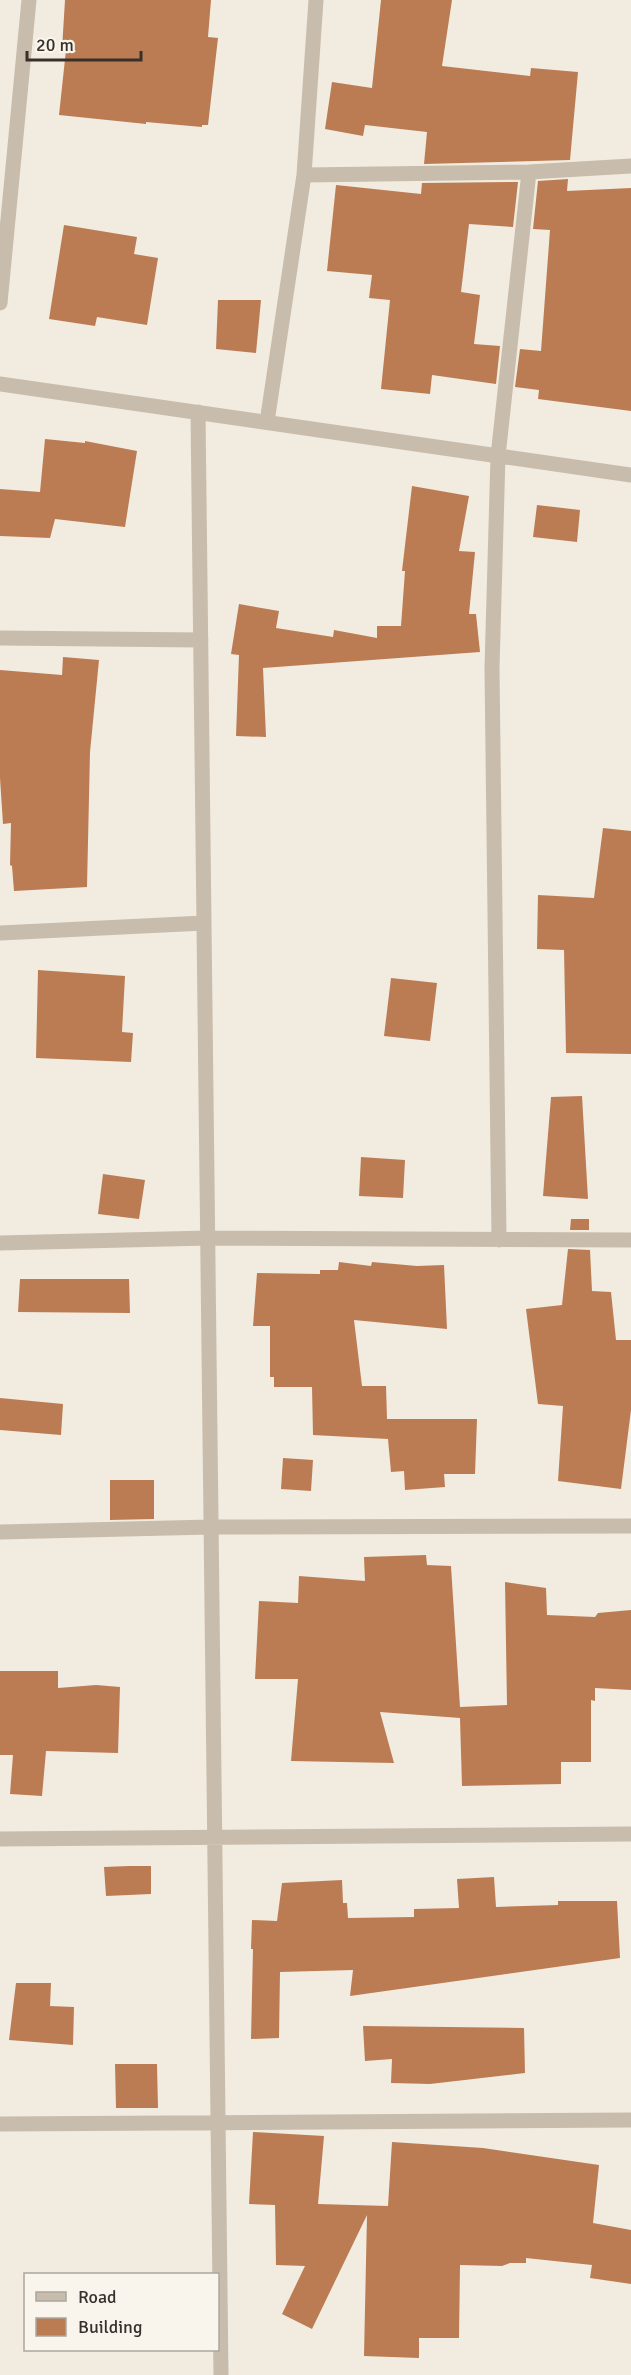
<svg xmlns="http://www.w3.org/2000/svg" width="631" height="2375" viewBox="0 0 631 2375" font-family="Signika,sans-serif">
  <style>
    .building { fill: #bc7c53 }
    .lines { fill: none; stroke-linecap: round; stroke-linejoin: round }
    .minor { stroke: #c8bdac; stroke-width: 15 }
  </style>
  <rect width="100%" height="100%" fill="#f1ebe0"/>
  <path class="building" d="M 65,0 L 211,0 L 208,37 L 218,38 L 208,125 L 202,125 L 202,127 L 146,122 L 146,124 L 59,115 L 66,50 L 62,49 Z
    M 381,0 L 452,0 L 442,66 L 530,76 L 531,68 L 578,72 L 570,160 L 424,164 L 427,132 L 365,125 L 363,136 L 325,129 L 332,82 L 372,88 Z
    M 568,179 L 567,191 L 631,188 L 631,411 L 538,399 L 539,390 L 515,387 L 520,349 L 541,351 L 550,230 L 533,229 L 538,181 Z
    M 518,182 L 513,227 L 469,224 L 461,292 L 480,295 L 474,344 L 500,346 L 496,384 L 432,375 L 430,394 L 381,389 L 390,300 L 369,298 L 372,275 L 327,271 L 336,185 L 421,194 L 422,183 Z
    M 64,225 L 137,237 L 134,254 L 158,258 L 147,325 L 97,317 L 95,326 L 49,319 Z
    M 218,300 L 261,300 L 256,353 L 216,349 Z
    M 45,439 L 85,443 L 85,441 L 137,451 L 125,527 L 55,519 L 50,538 L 0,536 L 0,489 L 40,492 Z
    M 412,486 L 469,496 L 459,551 L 475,552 L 469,614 L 476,614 L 480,652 L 263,668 L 266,737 L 236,736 L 239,655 L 231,654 L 239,604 L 279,611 L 276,628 L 333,637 L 334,630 L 377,638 L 377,626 L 401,626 L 405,571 L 402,571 Z
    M 537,505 L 580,510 L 577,542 L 533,537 Z
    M 63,657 L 99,660 L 90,752 L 87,887 L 14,891 L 12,866 L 10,865 L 11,823 L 3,824 L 0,778 L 0,670 L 62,675 Z
    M 603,828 L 631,831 L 631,1054 L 566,1053 L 564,950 L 537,949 L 538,895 L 594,898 Z
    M 38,970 L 125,976 L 122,1032 L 133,1033 L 131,1062 L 36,1058 Z
    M 391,978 L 437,983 L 430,1041 L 384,1036 Z
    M 582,1096 L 588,1199 L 543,1196 L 551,1097 Z
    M 361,1157 L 405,1160 L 403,1198 L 359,1196 Z
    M 103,1174 L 145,1180 L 139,1219 L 98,1214 Z
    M 571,1219 L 589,1219 L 589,1230 L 570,1230 Z
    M 568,1249 L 590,1250 L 592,1291 L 611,1292 L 616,1340 L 631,1340 L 631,1410 L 621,1489 L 558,1481 L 563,1406 L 538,1404 L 526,1309 L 562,1305 Z
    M 339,1262 L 371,1266 L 372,1262 L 417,1266 L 444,1265 L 447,1329 L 354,1320 L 362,1386 L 386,1386 L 387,1419 L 477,1419 L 475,1474 L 444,1474 L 445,1487 L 405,1490 L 404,1471 L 391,1472 L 388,1439 L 313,1435 L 312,1387 L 274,1387 L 274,1377 L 270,1377 L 270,1326 L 253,1326 L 257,1273 L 320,1274 L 320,1270 L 338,1270 Z
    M 20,1279 L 129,1279 L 130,1313 L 18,1312 Z
    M 0,1398 L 63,1404 L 61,1435 L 0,1430 Z
    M 283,1458 L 313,1460 L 311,1491 L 281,1489 Z
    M 110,1480 L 154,1480 L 154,1519 L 110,1520 Z
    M 426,1555 L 427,1565 L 451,1566 L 460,1707 L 507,1705 L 505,1582 L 546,1588 L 547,1615 L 595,1617 L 598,1613 L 631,1610 L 631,1690 L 595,1688 L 595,1701 L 591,1700 L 591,1762 L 561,1762 L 561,1784 L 462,1786 L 460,1718 L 380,1712 L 394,1763 L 291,1761 L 298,1679 L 255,1679 L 259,1601 L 298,1603 L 299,1576 L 365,1581 L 364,1557 Z
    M 0,1671 L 58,1671 L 58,1688 L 96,1685 L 120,1687 L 118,1753 L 46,1751 L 42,1796 L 10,1794 L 13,1755 L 0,1755 Z
    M 129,1866 L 151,1866 L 151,1894 L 106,1896 L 104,1867 Z
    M 494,1877 L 496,1907 L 558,1905 L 558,1901 L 617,1901 L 620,1958 L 350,1996 L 353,1970 L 280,1972 L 279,2038 L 251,2039 L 253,1949 L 251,1949 L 252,1920 L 277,1921 L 282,1883 L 342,1880 L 343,1903 L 347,1903 L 348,1918 L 414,1917 L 414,1909 L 459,1908 L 457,1879 Z
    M 16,1983 L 51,1983 L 50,2006 L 74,2007 L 73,2045 L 9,2040 Z
    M 363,2026 L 524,2028 L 525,2073 L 430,2084 L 391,2083 L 392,2059 L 365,2061 Z
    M 115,2064 L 157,2064 L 158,2108 L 116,2108 Z
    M 253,2132 L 324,2136 L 318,2204 L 388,2206 L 392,2142 L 483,2148 L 599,2165 L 593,2223 L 631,2230 L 631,2284 L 590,2278 L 592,2265 L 526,2258 L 526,2263 L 510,2263 L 502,2266 L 460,2265 L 459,2338 L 419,2338 L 419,2358 L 364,2356 L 367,2215 L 312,2329 L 282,2314 L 305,2266 L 276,2265 L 275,2205 L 249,2204 Z"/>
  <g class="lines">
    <path class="minor" d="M 304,175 L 529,172 L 631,166
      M 0,303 L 29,0
      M 0,384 L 631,475
      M 198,412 L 221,2375
      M 267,422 L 304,175 L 316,0
      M 0,638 L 201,640
      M 0,933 L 204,923
      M 499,1240 L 492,668 L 498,456 L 529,172
      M 0,1243 L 208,1238 L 631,1240
      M 0,1532 L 211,1527 L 631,1526
      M 0,1839 L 631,1834
      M 0,2124 L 631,2120"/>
  </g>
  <rect x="24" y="2273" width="195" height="78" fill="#f9f5ec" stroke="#aba69f" stroke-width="1.5"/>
  <rect x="36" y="2292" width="30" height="9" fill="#c8bdac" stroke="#aba69f" stroke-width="1.5"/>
  <text x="78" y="2303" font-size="18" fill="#37302b">Road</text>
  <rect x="36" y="2318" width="30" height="18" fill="#bc7c53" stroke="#aba69f" stroke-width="1.5"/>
  <text x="78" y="2333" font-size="18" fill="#37302b">Building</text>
  <path d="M27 51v9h114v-9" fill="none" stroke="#37302b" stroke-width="3"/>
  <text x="36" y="51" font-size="18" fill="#37302b" stroke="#f9f5ec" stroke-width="4.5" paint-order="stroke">20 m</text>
</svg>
